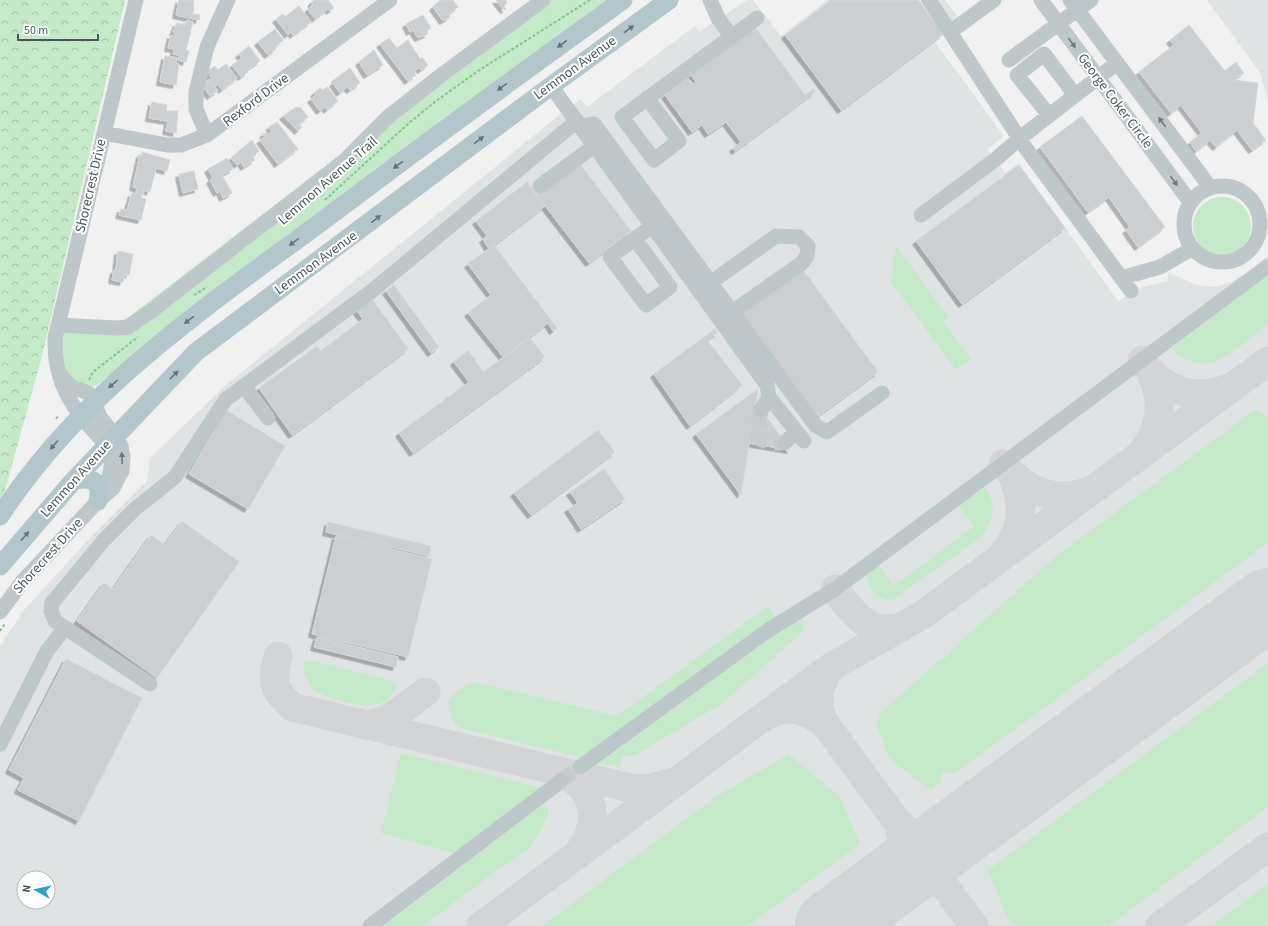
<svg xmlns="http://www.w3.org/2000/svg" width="1268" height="926" viewBox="0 0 1268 926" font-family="'Source Sans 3',sans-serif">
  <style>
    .airport { fill: #e0e3e4; fill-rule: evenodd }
    .grass { fill: #c4eac9 }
    .park { fill: url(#park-crowns) }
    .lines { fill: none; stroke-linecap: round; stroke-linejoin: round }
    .taxiway { stroke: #d2d4d6; stroke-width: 29 }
    .runway { stroke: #d2d4d6; stroke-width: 72 }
    .building { fill: #cbcfd2; stroke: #d5d8db; filter: url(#shadow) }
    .minor-tunnel { stroke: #c8cbcc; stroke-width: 15; stroke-dasharray: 15 8; stroke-linecap: butt }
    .path { stroke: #80c590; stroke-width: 2; stroke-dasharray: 3 2; stroke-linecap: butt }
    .minor { stroke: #bec8cb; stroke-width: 15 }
    .major { stroke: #b3c6cc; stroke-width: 19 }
    .oneway { fill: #647478 }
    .oneway2 { fill: #6d7a7d }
    .labels { text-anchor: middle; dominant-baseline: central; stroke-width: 4; stroke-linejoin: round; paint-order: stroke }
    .street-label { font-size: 14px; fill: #4a585c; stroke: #fff }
  </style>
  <defs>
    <pattern id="park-crowns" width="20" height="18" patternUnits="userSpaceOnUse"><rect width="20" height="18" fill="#c4eac9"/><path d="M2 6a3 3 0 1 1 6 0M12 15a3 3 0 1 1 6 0" fill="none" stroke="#a1c0a6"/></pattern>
    <filter id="shadow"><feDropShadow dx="-3.5" dy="3.5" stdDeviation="0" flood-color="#0004"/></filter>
  </defs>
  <rect width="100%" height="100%" fill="#f2f1f1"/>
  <path class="airport" d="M 747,0 L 753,0 L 781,36 L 827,0 L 945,0 L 960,20 L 935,42 L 1004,136 L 988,149 L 1005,173 L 1019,163 L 1118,301 L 1143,287 L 1168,281 L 1168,272 L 1196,285 L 1215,287 L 1231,282 L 1253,270 L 1268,255 L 1268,926 L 0,926 L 0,646 L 24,610 L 87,541 L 147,481 L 150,458 L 226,385 L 568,108 L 581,99 L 587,107 L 695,26 L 699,32 ZM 24,878 L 48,878 L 48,902 L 24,902 Z
    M 1207,0 L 1268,0 L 1268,100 L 1260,73 Z"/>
  <path class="grass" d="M 542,0 L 610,0 L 214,292 L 97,385 L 90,387 L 70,381 C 61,362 54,343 68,325 L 122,322 Z
    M1193 226a29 29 0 1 1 58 0a29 29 0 1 1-58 0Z
    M 896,245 L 948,317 L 943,321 L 971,359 L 956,370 L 891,282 Z
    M 1268,275 L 1268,324 C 1252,336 1228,360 1208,363 C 1195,366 1181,357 1171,349 Z
    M 1256,409 L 1268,417 L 1268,543 L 954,774 L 943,772 L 940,783 L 931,791 L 889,758 L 877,726 L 880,713 L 943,657 L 946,658 L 953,648 L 1056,556 Z
    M 985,487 C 997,508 995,518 980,538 L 894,599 C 879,604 869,588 866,575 L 878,565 L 894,586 L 974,526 L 959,507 Z
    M 768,606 L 775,617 L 584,758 L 464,729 C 450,723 448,714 449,700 L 457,691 L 474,682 L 617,716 Z
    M 800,616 L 804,624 L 802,631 L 797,637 L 723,703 L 637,754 L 631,756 L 622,755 L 620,767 L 599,763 Z
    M 313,661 L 393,681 L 397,685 C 387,719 341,702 318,693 C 310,686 302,675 304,663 Z
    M 1268,663 L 1268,807 L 1109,926 L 1018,926 L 1007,918 L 988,870 Z
    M 401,753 L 543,788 L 457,854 L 381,833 Z
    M 789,754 L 839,796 L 860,844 L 748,926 L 542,926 L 717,796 Z
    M 545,803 L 548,808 L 548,813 L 545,822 L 527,851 L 503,866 L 423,926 L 384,926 Z
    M 1268,884 L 1268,926 L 1211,926 Z"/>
  <path class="park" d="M 0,0 L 125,0 L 42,356 L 0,509 Z"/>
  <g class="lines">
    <path class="taxiway" d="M 1142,360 C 1164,389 1166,424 1142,452
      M 1149,370 C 1171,393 1199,400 1229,388
      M 1003,464 C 1025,491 1056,504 1089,491
      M 1004,553 C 1024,528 1025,501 1011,473
      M 835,589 C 854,614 866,634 901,628
      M 278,656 C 272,681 272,689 292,707 L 634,789 L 648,789 L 670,783
      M 767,715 C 789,704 808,710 826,725 C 814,706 818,685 831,667
      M 366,725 C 389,723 407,705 426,692
      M 826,725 L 974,926
      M 562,772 C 595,790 602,822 579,852
      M 847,909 C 881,883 915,872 898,823 C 911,834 927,841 945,836 L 1010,790
      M 481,926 L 831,667 L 924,614 L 1268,361
      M 1160,926 L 1268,847"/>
    <path class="runway" d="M 831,926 L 1268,604"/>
  </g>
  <path class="building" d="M 179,0 L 194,0 L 193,14 L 200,15 L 199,20 L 176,15 Z
    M 314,0 L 328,0 L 334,8 L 330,11 L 328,9 L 315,19 L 308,9 L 313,5 L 311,3 Z
    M 440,0 L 453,0 L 458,7 L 448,14 L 450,17 L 443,21 L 433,7 Z
    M 496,0 L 505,0 L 507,3 L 504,6 L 506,9 L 504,10 Z
    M 831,0 L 918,0 L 943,34 L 841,110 L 785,35 Z
    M 299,6 L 311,22 L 293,35 L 291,32 L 288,35 L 276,19 L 283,14 L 285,17 Z
    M 423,15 L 431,28 L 426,31 L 428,34 L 418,38 L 413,30 L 410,32 L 406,24 Z
    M 187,20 L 193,22 L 186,50 L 189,51 L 186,62 L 178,60 L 179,55 L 173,54 L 175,49 L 168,48 L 171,35 L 174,36 L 175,33 L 173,32 L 177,23 L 185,25 Z
    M 1189,25 L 1225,71 L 1236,62 L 1244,73 L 1235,80 L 1258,83 L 1253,123 L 1266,140 L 1252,150 L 1237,130 L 1216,147 L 1210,140 L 1196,151 L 1190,142 L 1202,133 L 1181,105 L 1171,113 L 1139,72 L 1174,45 L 1170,40 Z
    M 755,27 L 805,95 L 813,89 L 815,92 L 735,151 L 733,148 L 741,142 L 726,122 L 708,134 L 702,125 L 692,132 L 665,95 L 688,78 L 693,84 L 696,82 L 691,75 Z
    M 275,29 L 283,40 L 275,47 L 276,49 L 268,55 L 258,42 Z
    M 389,38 L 397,48 L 408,40 L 420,59 L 422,57 L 428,65 L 421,70 L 419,68 L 413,72 L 416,75 L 408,81 L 380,44 Z
    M 249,46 L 260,61 L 247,70 L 248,72 L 241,77 L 232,65 L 242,58 L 239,54 Z
    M 374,50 L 383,65 L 367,75 L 359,62 Z
    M 165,56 L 177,58 L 176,63 L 179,64 L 176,85 L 160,82 Z
    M 226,64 L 237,78 L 222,90 L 218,84 L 215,87 L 218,91 L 210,96 L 203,86 L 203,84 L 212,78 L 207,71 L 215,66 L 218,70 Z
    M 350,68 L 360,83 L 350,90 L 347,87 L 340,93 L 333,83 L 337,80 L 335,79 Z
    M 327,87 L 338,101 L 327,110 L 325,107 L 320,111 L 311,99 L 316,95 L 314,93 L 320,88 L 323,90 Z
    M 152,102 L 167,105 L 166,111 L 178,111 L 176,133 L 166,131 L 168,121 L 149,118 Z
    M 296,107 L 298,108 L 300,107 L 308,117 L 299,124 L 302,127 L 298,131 L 283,116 Z
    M 1082,116 L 1165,227 L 1138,247 L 1126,230 L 1130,227 L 1109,197 L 1088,212 L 1040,147 Z
    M 277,122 L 298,149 L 278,164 L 260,140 L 265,137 L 263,134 L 267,132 L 269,134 L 272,131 L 269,127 Z
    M 252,140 L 259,151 L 252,156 L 255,160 L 244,167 L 241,162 L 237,165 L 231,158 Z
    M 142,152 L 170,160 L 167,171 L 156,168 L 150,192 L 144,190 L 143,195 L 136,193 L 137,188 L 133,187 L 140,154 L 142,155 Z
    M 227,158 L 233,169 L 222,175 L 232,193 L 223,198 L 220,191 L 217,193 L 210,180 L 213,178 L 208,169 Z
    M 580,164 L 631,231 L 589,263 L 536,194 Z
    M 1019,165 L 1065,228 L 962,304 L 916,241 Z
    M 194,171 L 198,189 L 183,193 L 179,174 Z
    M 527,182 L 545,206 L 489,249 L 483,239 L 487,236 L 476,221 Z
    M 132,193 L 142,195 L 141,198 L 146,199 L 141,220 L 119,215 L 121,209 L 127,210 Z
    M 494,245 L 557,328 L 553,331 L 548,323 L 503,357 L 468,313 L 491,295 L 468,264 Z
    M 118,251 L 133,254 L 129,275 L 125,274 L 123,282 L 112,280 L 114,270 L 116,270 Z
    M 801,267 L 878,372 L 818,416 L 741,312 Z
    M 394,285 L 439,347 L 431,353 L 386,291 Z
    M 372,299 L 408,349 L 292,435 L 259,388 L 317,346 L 321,351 L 363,319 L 357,311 Z
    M 715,329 L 717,333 L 707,340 L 742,385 L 690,426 L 654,374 Z
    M 530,338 L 545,357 L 413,453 L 399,433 L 469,382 L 454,362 L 468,350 L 483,372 Z
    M 758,389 L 756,403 L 791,450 L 749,443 L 741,495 L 696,434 Z
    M 226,410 L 285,446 L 248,509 L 189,474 Z
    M 598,430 L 615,452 L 531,515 L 514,493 Z
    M 604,469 L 625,499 L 581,529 L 568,509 L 578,503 L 570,492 Z
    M 182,521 L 239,562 L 157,678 L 77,621 L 104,583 L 113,589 L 151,535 L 165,545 Z
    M 328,522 L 431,546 L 429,556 L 326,532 Z
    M 336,536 L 432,559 L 408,657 L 312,634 Z
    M 317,637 L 398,657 L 396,667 L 314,647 Z
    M 66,659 L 142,698 L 79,821 L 18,790 L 24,778 L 9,770 Z"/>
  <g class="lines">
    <path class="minor-tunnel" d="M 761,410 L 757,431 L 758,438 C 765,442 777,445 785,442
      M 561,781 L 580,767"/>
    <path class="path" d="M 325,200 L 409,123 L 436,101 L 481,69 L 590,0
      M 194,295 L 207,287
      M 89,380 L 93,372 L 138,337
      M 56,419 L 59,415
      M 0,631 L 5,624"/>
    <path class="minor" d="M 710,0 L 718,18 L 731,36
      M 929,0 L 1025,147 L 1131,291
      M 1041,0 L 1190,202
      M 1070,0 L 1210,187
      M 1081,7 L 1091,0
      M 950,32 L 994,0
      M 1009,60 L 1077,10
      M 551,86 L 767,385 L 769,397 L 804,441
      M 647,98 L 679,141 L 654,160 L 622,117 L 757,18
      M 1049,115 L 1017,75 L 1044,54 L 1075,95
      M 580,126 L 594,124 L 816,426 L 827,432 L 882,393
      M 104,133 L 167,145 L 181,145 L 207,135 L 390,0
      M 207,135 L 196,109 L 196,92 L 207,47 L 228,0
      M 540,186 L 594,146
      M1184 224a38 38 0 1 1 76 0a38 38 0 1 1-76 0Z
      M 921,215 L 996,159 L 1020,138 L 1117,63
      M 635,239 L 670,287 L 646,305 L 610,257 L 652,226
      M 1121,278 L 1160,267 L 1193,248
      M 710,283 L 776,236 L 799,237 L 808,246 L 807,256 L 802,263 L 732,312
      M 58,325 L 116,328 L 128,327 L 150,312 L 343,162 L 388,117 L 444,73 L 543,0
      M 761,410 L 769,397
      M 268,418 L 244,386 L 373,290 L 577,121
      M 785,442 L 797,432
      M 99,501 C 105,487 113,473 111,457 C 109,445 97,435 90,427 C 66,400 54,375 55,338 L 136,0
      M 0,612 L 22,582 L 98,501 L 113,488 L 122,471 L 123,457 L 121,446 L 115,436 L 100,417 L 91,396 L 88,393 L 70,386 L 61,375
      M 150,684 L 55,621 L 51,611 L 52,603 L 104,540 L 135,509 L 175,477 L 226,399 L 244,386
      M 0,744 L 47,651 L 65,628
      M 580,767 L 767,631 L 835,589 L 1268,266
      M 370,926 L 561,781"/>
    <path class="major" d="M 74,480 C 93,477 102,481 98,501
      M 0,516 C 82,391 199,312 317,225 C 418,149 520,74 623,0
      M 0,566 L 74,480 L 196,352 L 551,86 L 669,0"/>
  </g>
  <defs><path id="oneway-solid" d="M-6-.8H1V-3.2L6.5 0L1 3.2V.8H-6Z"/></defs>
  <g class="oneway">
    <use href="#oneway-solid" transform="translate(629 29) rotate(-36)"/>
    <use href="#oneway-solid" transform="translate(562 44) rotate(144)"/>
    <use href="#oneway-solid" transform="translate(502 87) rotate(143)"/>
    <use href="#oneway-solid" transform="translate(479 140) rotate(-37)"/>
    <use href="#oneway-solid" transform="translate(398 165) rotate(143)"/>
    <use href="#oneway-solid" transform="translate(376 219) rotate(-37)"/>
    <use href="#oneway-solid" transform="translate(294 242) rotate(143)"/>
    <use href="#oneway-solid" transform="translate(189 320) rotate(143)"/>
    <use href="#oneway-solid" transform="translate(174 375) rotate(-45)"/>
    <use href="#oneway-solid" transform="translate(113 384) rotate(139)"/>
    <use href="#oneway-solid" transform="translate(54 445) rotate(131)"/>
    <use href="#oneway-solid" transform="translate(25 536) rotate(-49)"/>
  </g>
  <g class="oneway2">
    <use href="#oneway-solid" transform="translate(1072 43) rotate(54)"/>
    <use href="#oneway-solid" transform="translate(1162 122) rotate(-127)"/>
    <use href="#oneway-solid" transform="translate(1174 181) rotate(54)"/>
    <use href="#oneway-solid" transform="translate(122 458) rotate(-92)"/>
  </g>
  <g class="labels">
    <g class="street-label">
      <text transform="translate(575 68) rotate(-36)">Lemmon Avenue</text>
      <text transform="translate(256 100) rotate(-37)">Rexford Drive</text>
      <text transform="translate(1115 101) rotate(53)">George Coker Circle</text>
      <text transform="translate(328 181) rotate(-41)">Lemmon Avenue Trail</text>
      <text transform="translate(91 186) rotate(-77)">Shorecrest Drive</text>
      <text transform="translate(316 263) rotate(-36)">Lemmon Avenue</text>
      <text transform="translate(76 479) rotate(-48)">Lemmon Avenue</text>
      <text transform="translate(48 556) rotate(-48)">Shorecrest Drive</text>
    </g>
  </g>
  <g transform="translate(36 890) rotate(278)"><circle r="19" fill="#ffffff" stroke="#b7bcbe"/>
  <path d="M0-3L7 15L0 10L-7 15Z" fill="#2fa0ce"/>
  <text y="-6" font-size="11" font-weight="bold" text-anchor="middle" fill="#4a585c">N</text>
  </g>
  <path d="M18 34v6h80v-6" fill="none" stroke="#4a585c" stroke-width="2"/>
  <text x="24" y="34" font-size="12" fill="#4a585c" stroke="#ffffff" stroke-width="3" paint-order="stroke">50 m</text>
</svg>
